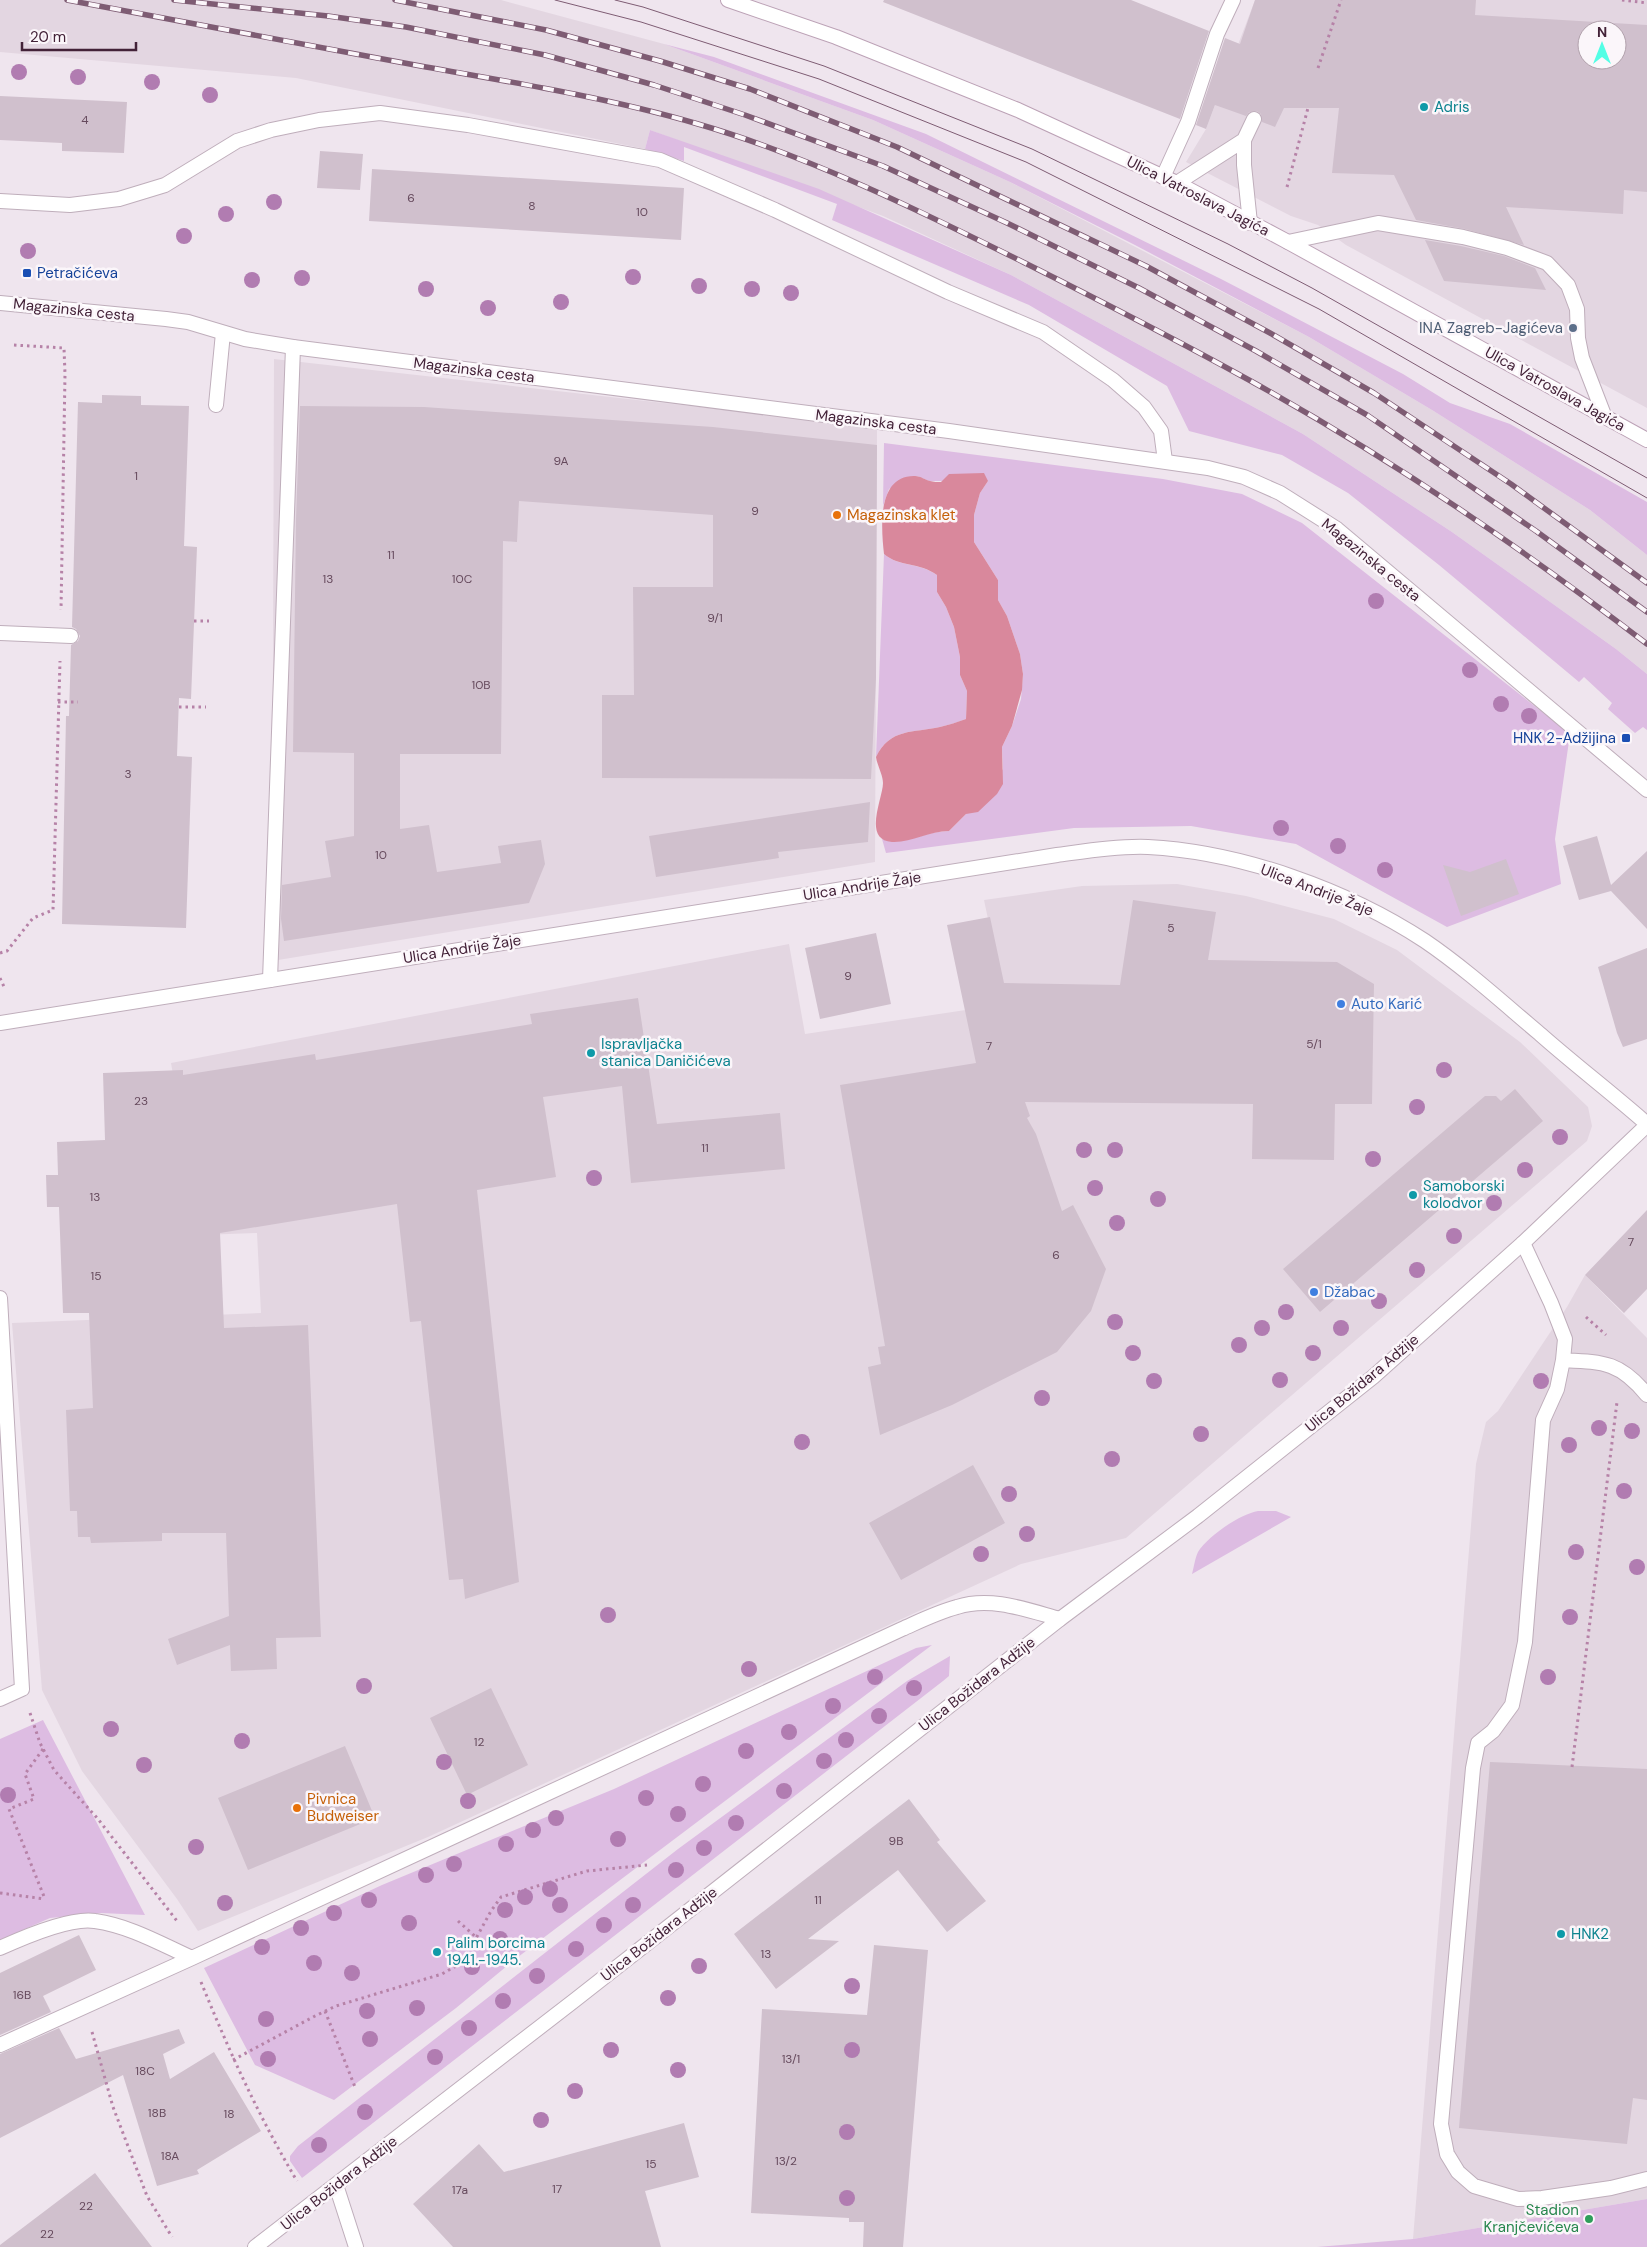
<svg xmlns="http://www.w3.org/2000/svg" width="1647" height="2247" viewBox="0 0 1647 2247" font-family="'DM Sans',sans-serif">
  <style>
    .built { fill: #e3d6e1; fill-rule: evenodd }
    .green { fill: #ddbce2 }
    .water { fill: #d9889c }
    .building { fill: #d0c0cd; fill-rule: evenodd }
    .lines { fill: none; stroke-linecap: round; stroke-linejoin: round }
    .service-casing { stroke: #bfaebb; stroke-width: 16 }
    .minor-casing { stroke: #bfaebb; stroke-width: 16 }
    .tertiary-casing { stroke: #bfaebb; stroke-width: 16 }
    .secondary-casing { stroke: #bca2b6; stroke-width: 16 }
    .path { stroke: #b682a7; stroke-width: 3; stroke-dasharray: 2.5 4; stroke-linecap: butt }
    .service { stroke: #fff; stroke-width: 14 }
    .minor { stroke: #fff; stroke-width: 14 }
    .tertiary { stroke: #fff; stroke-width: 14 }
    .secondary { stroke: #fff; stroke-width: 14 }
    .tram { stroke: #7e5c73; stroke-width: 1 }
    .rail-casing { stroke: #7e5c73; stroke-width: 5.5 }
    .rail { stroke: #fbf6fa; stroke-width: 4; stroke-dasharray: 11; stroke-linecap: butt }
    .tree { fill: #b17cb1 }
    .culture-dot { fill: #0f9aa8; stroke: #fbf6fa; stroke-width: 2 }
    .transit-dot { fill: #1a4fb4; stroke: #fbf6fa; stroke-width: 2 }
    .service-dot { fill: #5c6f8a; stroke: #fbf6fa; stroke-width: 2 }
    .food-dot { fill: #e8710a; stroke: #fbf6fa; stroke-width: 2 }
    .shop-dot { fill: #3f7fe0; stroke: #fbf6fa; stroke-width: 2 }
    .leisure-dot { fill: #2e9e5b; stroke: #fbf6fa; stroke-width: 2 }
    .labels { text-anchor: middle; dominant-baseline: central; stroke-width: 5; stroke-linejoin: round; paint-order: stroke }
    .number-label { font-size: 12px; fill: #664a5d }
    .culture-label { font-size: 15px; fill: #0d838f; stroke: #fbf6fa; text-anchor: start }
    .street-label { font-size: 15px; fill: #432238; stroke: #fbf6fa }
    .transit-label { font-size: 15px; fill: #164399; stroke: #fbf6fa; text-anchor: start }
    .service-label { font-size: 15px; fill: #4e5e75; stroke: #fbf6fa; text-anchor: end }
    .food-label { font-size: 15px; fill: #c56008; stroke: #fbf6fa; text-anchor: start }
    .shop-label { font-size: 15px; fill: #366cbe; stroke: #fbf6fa; text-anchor: start }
    .leisure-label { font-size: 15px; fill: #27864d; stroke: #fbf6fa; text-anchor: end }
  </style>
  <rect width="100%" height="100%" fill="#efe5ee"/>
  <path class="built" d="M 0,0 L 501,0 L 664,44 L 873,120 L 1010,182 L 1309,337 L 1432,410 L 1590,510 L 1647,555 L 1647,674 L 1616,649 L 1452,532 L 1303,434 L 1011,275 L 883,216 L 650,130 L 645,149 L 296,78 L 0,52 Z
    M 1255,0 L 1647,0 L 1647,408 L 1346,245 L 1318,225 L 1291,216 L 1186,162 L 1206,129 ZM 1587,30 L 1617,30 L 1617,60 L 1587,60 Z
    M 274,359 L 877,427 L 875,862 L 272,961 Z
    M 1177,884 L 1246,896 L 1334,919 L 1397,950 L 1520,1042 L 1588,1107 L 1592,1126 L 1587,1141 L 1126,1538 L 1021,1564 L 428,1837 L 198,1931 L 177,1899 L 82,1771 L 42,1690 L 12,1323 L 261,1313 L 257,1233 L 201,1235 L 171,1063 L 789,944 L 805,1034 L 1006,1004 L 984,900 L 1082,886 Z
    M 1585,1275 L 1647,1338 L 1647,2199 L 1413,2239 L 1476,1464 L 1486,1422 L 1498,1411 L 1567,1307 Z"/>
  <path class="green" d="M 664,44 L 714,57 L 926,134 L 1221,279 L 1403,374 L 1450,403 L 1510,424 L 1647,502 L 1647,555 L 1590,510 L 1432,410 L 1309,337 L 1135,245 L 1010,182 L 873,120 Z
    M 650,130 L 819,189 L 1011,275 L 1303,434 L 1452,532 L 1616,649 L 1647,674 L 1647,730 L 1643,727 L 1635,733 L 1608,709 L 1612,703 L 1584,677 L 1579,682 L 1439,565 L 1348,493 L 1282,455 L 1189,431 L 1167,386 L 1029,305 L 832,220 L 837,204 L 684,147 L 684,161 L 645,149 Z
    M 884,443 L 1163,479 L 1242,494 L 1302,523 L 1570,734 L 1555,839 L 1561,884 L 1447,927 L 1296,844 L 1191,826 L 1074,828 L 886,853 L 882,839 C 905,846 925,831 949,831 L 966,814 L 1003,769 L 1002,747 L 1012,726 L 1021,699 L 1023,674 L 1020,654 L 1007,616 L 998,600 L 998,580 L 974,542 L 974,515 L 980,493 L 988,481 L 929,481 L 917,476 L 889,489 L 883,506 Z
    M 884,554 C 899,567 918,562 937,575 L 937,592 L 946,607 L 954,627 L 960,657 L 960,675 L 967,691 L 966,719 C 958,722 949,725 940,727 C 913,733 890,728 876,757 Z
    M 1258,1511 L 1276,1511 L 1291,1517 L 1192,1574 C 1194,1567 1195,1558 1198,1552 C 1208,1536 1240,1514 1258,1511 Z
    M 932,1645 L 518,1957 L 456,2008 L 334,2100 L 255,2065 L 204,1968 L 382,1885 L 614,1789 L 916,1648 Z
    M 950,1656 L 949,1676 L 943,1681 L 302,2178 L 290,2161 L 290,2156 L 298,2146 L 678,1849 L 907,1681 Z
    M 43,1720 L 145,1915 L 101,1913 L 50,1918 L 0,1940 L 0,1739 Z
    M 1647,2199 L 1647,2247 L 1317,2247 L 1413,2239 Z"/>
  <path class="water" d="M 984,473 L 988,481 L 980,493 L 974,515 L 974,542 L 998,580 L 998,600 L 1007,616 L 1020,654 L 1023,674 L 1022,690 L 1012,726 L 1002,747 L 1003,784 L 997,794 L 978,812 L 966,814 L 949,831 C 929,831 911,843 892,842 C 862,840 883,798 883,783 C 883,775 877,765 876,757 C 890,728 913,733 940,727 C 949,725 957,722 966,719 L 967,691 L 960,675 L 960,657 L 954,627 L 946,607 L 937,592 L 937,575 C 919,562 899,567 884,554 C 881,527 877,475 915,476 C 921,476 925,480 930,481 C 933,482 938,482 941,482 L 949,474 Z"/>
  <path class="building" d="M 884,0 L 1131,0 L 1209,31 L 1180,119 L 883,2 Z
    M 1255,0 L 1476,0 L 1475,15 L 1647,25 L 1647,192 L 1624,190 L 1623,214 L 1506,207 L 1524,245 L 1465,229 L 1416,220 L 1394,175 L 1332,173 L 1339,108 L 1284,108 L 1275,127 L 1262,122 L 1261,114 L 1257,111 L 1249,112 L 1246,116 L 1215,105 L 1206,129 L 1196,125 L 1225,38 L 1240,44 ZM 1587,30 L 1617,30 L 1617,60 L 1587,60 Z
    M 0,96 L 127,102 L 124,153 L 62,151 L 62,143 L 0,140 Z
    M 320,151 L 363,154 L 360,190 L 317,188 Z
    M 372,169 L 684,188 L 681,240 L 369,221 Z
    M 1425,240 L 1461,246 L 1504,256 L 1535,268 L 1546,290 L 1444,281 Z
    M 102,395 L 141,396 L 141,405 L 189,406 L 184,546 L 197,547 L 191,699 L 179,698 L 177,756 L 192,757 L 186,928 L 62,924 L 66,716 L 69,716 L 71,645 L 78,641 L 80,636 L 76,629 L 72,627 L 78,402 L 102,403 Z
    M 300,406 L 424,407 L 713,427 L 877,445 L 876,678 L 871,779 L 602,778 L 602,695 L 634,695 L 633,587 L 713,587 L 713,515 L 519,501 L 517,542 L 503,541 L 501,754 L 400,754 L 400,829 L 429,825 L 437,872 L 501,863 L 498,846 L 541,840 L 545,864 L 529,903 L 284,941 L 281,919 L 282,885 L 331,877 L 325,841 L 354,836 L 354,753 L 293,752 L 296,519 Z
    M 870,802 L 868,842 L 778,852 L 779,858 L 656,877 L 649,836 Z
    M 1597,836 L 1611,885 L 1647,851 L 1647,929 L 1611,891 L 1579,900 L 1563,846 Z
    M 1506,859 L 1519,894 L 1461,916 L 1443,865 L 1470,872 Z
    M 1133,900 L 1216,912 L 1208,960 L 1337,962 L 1374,984 L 1372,1104 L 1335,1104 L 1334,1160 L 1252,1159 L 1253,1104 L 1025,1102 L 1030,1116 L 1027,1118 L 1036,1134 L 1062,1211 L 1073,1205 L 1106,1269 L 1091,1311 L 1057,1352 L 952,1405 L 880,1435 L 868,1367 L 881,1364 L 878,1347 L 885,1346 L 840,1085 L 976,1063 L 947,925 L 990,917 L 1004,983 L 1120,985 Z
    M 876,933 L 891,1004 L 820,1019 L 805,948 Z
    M 1647,948 L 1647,1039 L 1623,1047 L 1617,1033 L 1598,967 Z
    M 638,998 L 657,1124 L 780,1113 L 785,1169 L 631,1183 L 622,1086 L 543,1097 L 556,1177 L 477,1190 L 519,1582 L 465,1599 L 463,1579 L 449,1580 L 421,1321 L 410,1322 L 397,1204 L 220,1233 L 224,1328 L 308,1325 L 321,1637 L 276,1638 L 277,1669 L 231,1671 L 230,1645 L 177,1665 L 168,1639 L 229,1616 L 226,1533 L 162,1533 L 162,1541 L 91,1543 L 90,1537 L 78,1537 L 77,1511 L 70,1511 L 66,1410 L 93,1408 L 89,1313 L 63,1313 L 59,1207 L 47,1207 L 46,1175 L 58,1175 L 57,1142 L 105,1140 L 103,1073 L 183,1070 L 183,1075 L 315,1054 L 316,1060 L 532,1024 L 530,1014 Z
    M 1515,1089 L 1543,1121 L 1320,1312 L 1283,1269 L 1485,1096 L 1496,1096 L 1501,1101 Z
    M 1647,1210 L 1647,1289 L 1624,1313 L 1585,1275 Z
    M 973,1465 L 1005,1523 L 901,1580 L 869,1523 Z
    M 491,1688 L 528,1765 L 467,1795 L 430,1718 Z
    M 345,1746 L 375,1818 L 248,1870 L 218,1798 Z
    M 1490,1762 L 1647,1769 L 1647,2100 L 1633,2098 L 1627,2144 L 1459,2128 Z
    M 909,1799 L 940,1840 L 937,1842 L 986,1901 L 947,1932 L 898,1870 L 808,1939 L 839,1941 L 776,1989 L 734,1934 Z
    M 79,1935 L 96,1970 L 43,1996 L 51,2012 L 0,2035 L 0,1973 Z
    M 874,1945 L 928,1950 L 903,2247 L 863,2247 L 864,2222 L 849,2222 L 849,2218 L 751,2213 L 762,2009 L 867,2015 Z
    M 59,2028 L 76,2059 L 179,2029 L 185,2043 L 163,2054 L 170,2079 L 214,2052 L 261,2131 L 197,2170 L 199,2174 L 157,2186 L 123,2075 L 0,2138 L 0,2054 Z
    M 684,2123 L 699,2177 L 645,2191 L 661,2247 L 453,2247 L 413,2204 L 479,2144 L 504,2172 Z
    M 95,2173 L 152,2247 L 0,2247 L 0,2245 Z"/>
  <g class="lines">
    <g class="service-casing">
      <path id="service" d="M 1244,140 L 1254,119
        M 1163,177 L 1188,122 L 1217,34 L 1233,0
        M 1177,183 L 1244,140 L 1244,165 L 1250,223
        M 0,201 L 70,205 L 119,199 L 165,185 L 237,141 L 271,130 L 319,120 L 380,113 L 468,125 L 660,160 L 775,210 L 948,292 L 1043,332 L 1113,380 L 1144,407 L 1161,431 L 1165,461
        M 1288,242 L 1378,223 L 1463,237 L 1507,248 L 1547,263 L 1568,285 L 1577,309 L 1578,338 L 1582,358 L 1604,415
        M 216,405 L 223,333
        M 0,633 L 71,636
        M 270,980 L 293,347
        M 1523,1243 L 1551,1303 L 1565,1339 L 1563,1360 L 1557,1389 L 1543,1420 L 1525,1642 L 1512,1705 L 1493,1731 L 1478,1743 L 1473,1768 L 1441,2124 L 1447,2154 L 1458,2172 L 1474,2186 L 1518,2199 L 1542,2198 L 1611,2188 L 1647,2179
        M 1563,1360 C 1604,1362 1620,1362 1647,1395
        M 0,1948 C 22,1938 71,1917 95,1921 C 130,1926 161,1944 192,1958
        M 0,2045 L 192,1958 L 902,1629 C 920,1621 938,1612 957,1607 C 991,1596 1027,1610 1060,1619"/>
    </g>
    <g class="minor-casing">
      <path id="minor" d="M 0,1298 L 22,1689 L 0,1699
        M 336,2185 L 356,2247"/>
    </g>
    <g class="tertiary-casing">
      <path id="tertiary" d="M 0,303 L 166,319 L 188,322 L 245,339 L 293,347 L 949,431 L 1208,468 L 1244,477 L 1280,493 L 1337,529 L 1647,790
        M 0,1023 L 1057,855 C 1087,851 1118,846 1148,847 C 1242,852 1347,890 1425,941 C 1466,969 1502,1002 1540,1034 C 1575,1065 1612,1093 1647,1124
        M 255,2247 L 575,2000 L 1060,1619 L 1198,1516 L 1373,1377 L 1523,1243 L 1647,1125"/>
    </g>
    <g class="secondary-casing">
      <path id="secondary" d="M 728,0 L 836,37 L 1018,110 L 1177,183 L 1288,242 L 1647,440"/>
    </g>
    <path class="path" d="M 1622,0 L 1647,3
      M 1318,68 L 1341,0
      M 1287,187 L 1308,108
      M 14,345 L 64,348 L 65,374 L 61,610
      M 194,621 L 209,621
      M 58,702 L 78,702
      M 179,707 L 206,707
      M 0,953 L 7,951 L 33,918 L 53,910 L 60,661
      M 0,978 L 5,989
      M 1586,1317 L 1606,1335
      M 30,1713 L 40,1743 L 54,1770 L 98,1819 L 177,1921
      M 43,1749 L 25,1774 L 34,1799 L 9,1809 L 45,1899
      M 1572,1767 L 1617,1402
      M 0,1893 L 45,1899
      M 458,1921 L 477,1938
      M 201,1982 C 229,2051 259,2117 297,2181
      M 325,2011 L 355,2087
      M 92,2032 L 113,2107 L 147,2196 L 172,2237
      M 233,2060 L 315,2016 L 336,2006 L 442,1974 L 463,1962 L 491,1911 L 501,1897 L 587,1871 L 647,1865"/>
    <use href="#service" class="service"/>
    <use href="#minor" class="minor"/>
    <use href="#tertiary" class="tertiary"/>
    <use href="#secondary" class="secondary"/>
    <path class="tram" d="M 555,0 L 641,22 L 819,79 L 1026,162 L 1319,309 L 1647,498
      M 615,0 L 643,7 L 824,66 L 1032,149 L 1228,244 L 1312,288 L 1647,478"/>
    <g class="rail-casing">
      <path id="rail" d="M 67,0 C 186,22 306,45 426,67 C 517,83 609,98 698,124 C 809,156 922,212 1025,263 C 1101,301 1175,339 1249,380 C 1388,457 1521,547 1647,644
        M 174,0 L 328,16 L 406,27 L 545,55 L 654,85 L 745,115 L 883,166 L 1007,223 L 1139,288 L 1256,351 L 1367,415 L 1536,531 L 1647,612
        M 395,0 L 546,30 L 660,61 L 750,89 L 897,147 L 1146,266 L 1270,333 L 1374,393 L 1511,484 L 1647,583"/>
    </g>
    <use href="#rail" class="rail"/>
  </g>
  <g class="tree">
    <circle cx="19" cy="72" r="8"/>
    <circle cx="78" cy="77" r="8"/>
    <circle cx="152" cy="82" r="8"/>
    <circle cx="210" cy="95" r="8"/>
    <circle cx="274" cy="202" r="8"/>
    <circle cx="226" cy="214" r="8"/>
    <circle cx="184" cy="236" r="8"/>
    <circle cx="28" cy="251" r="8"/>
    <circle cx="633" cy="277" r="8"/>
    <circle cx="302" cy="278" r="8"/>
    <circle cx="252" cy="280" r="8"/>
    <circle cx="699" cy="286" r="8"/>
    <circle cx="426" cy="289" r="8"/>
    <circle cx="752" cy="289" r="8"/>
    <circle cx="791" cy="293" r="8"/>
    <circle cx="561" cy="302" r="8"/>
    <circle cx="488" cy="308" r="8"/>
    <circle cx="1376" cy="601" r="8"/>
    <circle cx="1470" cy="670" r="8"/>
    <circle cx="1501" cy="704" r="8"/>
    <circle cx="1529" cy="716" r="8"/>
    <circle cx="1281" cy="828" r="8"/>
    <circle cx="1338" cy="846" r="8"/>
    <circle cx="1385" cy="870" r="8"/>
    <circle cx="1444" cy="1070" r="8"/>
    <circle cx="1417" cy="1107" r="8"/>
    <circle cx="1560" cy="1137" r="8"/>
    <circle cx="1084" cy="1150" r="8"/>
    <circle cx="1115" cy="1150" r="8"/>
    <circle cx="1373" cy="1159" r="8"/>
    <circle cx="1525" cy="1170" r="8"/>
    <circle cx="594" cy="1178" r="8"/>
    <circle cx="1095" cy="1188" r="8"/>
    <circle cx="1158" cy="1199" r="8"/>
    <circle cx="1494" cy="1203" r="8"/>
    <circle cx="1117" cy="1223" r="8"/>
    <circle cx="1454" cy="1236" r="8"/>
    <circle cx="1417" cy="1270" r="8"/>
    <circle cx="1379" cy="1301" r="8"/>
    <circle cx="1286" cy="1312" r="8"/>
    <circle cx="1115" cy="1322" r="8"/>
    <circle cx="1262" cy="1328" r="8"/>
    <circle cx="1341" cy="1328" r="8"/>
    <circle cx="1239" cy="1345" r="8"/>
    <circle cx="1133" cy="1353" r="8"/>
    <circle cx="1313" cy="1353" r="8"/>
    <circle cx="1280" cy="1380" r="8"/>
    <circle cx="1154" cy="1381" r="8"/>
    <circle cx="1541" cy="1381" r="8"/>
    <circle cx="1042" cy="1398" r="8"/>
    <circle cx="1599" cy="1428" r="8"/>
    <circle cx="1632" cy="1431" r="8"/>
    <circle cx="1201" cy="1434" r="8"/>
    <circle cx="802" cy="1442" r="8"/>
    <circle cx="1569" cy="1445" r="8"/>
    <circle cx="1112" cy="1459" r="8"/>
    <circle cx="1624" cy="1491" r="8"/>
    <circle cx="1009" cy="1494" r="8"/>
    <circle cx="1027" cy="1534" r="8"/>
    <circle cx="1576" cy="1552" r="8"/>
    <circle cx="981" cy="1554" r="8"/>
    <circle cx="1637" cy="1567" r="8"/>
    <circle cx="608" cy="1615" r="8"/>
    <circle cx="1570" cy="1617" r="8"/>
    <circle cx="749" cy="1669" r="8"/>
    <circle cx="875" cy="1677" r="8"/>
    <circle cx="1548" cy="1677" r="8"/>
    <circle cx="364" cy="1686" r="8"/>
    <circle cx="914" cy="1688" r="8"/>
    <circle cx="833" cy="1706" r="8"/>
    <circle cx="879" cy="1716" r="8"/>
    <circle cx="111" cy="1729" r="8"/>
    <circle cx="789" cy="1732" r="8"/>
    <circle cx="846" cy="1740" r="8"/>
    <circle cx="242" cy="1741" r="8"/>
    <circle cx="746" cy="1751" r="8"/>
    <circle cx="824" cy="1761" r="8"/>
    <circle cx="444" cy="1762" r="8"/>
    <circle cx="144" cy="1765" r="8"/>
    <circle cx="703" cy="1784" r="8"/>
    <circle cx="784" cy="1791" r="8"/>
    <circle cx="8" cy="1795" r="8"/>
    <circle cx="646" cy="1798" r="8"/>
    <circle cx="468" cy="1801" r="8"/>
    <circle cx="678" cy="1814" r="8"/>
    <circle cx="556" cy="1818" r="8"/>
    <circle cx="736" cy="1823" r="8"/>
    <circle cx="533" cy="1830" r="8"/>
    <circle cx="618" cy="1839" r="8"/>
    <circle cx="506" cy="1844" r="8"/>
    <circle cx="196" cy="1847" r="8"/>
    <circle cx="704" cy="1848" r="8"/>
    <circle cx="454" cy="1864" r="8"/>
    <circle cx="676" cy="1870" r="8"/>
    <circle cx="426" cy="1875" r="8"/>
    <circle cx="550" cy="1889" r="8"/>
    <circle cx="525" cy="1897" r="8"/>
    <circle cx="369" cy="1900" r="8"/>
    <circle cx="225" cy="1903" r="8"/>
    <circle cx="560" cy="1905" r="8"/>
    <circle cx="633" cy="1905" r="8"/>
    <circle cx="505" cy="1910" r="8"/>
    <circle cx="334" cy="1913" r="8"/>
    <circle cx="409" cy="1923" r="8"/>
    <circle cx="604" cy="1925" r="8"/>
    <circle cx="301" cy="1928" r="8"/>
    <circle cx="500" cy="1939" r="8"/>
    <circle cx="262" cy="1947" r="8"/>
    <circle cx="576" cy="1949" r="8"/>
    <circle cx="314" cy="1963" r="8"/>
    <circle cx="699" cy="1966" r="8"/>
    <circle cx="472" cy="1967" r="8"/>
    <circle cx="352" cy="1973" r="8"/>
    <circle cx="537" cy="1976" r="8"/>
    <circle cx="852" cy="1986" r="8"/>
    <circle cx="668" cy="1998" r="8"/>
    <circle cx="503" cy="2001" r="8"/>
    <circle cx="417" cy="2008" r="8"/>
    <circle cx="367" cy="2011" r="8"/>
    <circle cx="266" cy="2019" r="8"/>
    <circle cx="469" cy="2028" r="8"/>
    <circle cx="370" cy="2039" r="8"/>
    <circle cx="611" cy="2050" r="8"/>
    <circle cx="852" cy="2050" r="8"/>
    <circle cx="435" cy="2057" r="8"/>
    <circle cx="268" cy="2059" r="8"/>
    <circle cx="678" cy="2070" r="8"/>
    <circle cx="575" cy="2091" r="8"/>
    <circle cx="365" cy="2112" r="8"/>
    <circle cx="541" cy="2120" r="8"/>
    <circle cx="847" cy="2132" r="8"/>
    <circle cx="319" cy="2145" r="8"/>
    <circle cx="847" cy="2198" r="8"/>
  </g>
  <g class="culture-dot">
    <circle cx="1424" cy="107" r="5"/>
    <circle cx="591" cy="1053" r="5"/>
    <circle cx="1413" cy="1195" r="5"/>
    <circle cx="1561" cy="1934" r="5"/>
    <circle cx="437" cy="1952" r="5"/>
  </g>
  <g class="transit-dot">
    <rect x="22" y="268" width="10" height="10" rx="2.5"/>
    <rect x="1621" y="733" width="10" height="10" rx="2.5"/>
  </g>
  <circle class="service-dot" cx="1573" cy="328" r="5"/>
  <g class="food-dot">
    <circle cx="837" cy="515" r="5"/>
    <circle cx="297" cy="1808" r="5"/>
  </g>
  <g class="shop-dot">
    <circle cx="1341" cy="1004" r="5"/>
    <circle cx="1314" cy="1292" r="5"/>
  </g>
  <circle class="leisure-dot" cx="1589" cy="2219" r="5"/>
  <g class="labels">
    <g class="number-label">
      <text x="85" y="120">4</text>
      <text x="411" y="198">6</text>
      <text x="532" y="206">8</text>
      <text x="642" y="212">10</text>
      <text x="561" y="461">9A</text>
      <text x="136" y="476">1</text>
      <text x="755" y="511">9</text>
      <text x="391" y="555">11</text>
      <text x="328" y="579">13</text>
      <text x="462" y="579">10C</text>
      <text x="715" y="618">9/1</text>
      <text x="481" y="685">10B</text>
      <text x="128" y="774">3</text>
      <text x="381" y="855">10</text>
      <text x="1171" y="928">5</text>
      <text x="848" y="976">9</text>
      <text x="1314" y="1044">5/1</text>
      <text x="989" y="1046">7</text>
      <text x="141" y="1101">23</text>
      <text x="705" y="1148">11</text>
      <text x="95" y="1197">13</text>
      <text x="1631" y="1242">7</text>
      <text x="1056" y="1255">6</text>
      <text x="96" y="1276">15</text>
      <text x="479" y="1742">12</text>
      <text x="896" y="1841">9B</text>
      <text x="818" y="1900">11</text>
      <text x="766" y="1954">13</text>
      <text x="22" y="1995">16B</text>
      <text x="791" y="2059">13/1</text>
      <text x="145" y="2071">18C</text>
      <text x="157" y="2113">18B</text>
      <text x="229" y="2114">18</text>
      <text x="170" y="2156">18A</text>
      <text x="786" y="2161">13/2</text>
      <text x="651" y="2164">15</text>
      <text x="557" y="2189">17</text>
      <text x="460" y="2190">17a</text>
      <text x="86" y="2206">22</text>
      <text x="47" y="2234">22</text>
    </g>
    <g class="culture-label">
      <text x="1434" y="107">Adris</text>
      <text x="601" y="1044">Ispravljačka<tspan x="601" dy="17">stanica Daničićeva</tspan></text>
      <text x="1423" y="1186">Samoborski<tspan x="1423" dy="17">kolodvor</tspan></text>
      <text x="1571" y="1934">HNK2</text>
      <text x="447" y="1943">Palim borcima<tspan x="447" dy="17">1941.-1945.</tspan></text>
    </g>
    <g class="street-label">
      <text transform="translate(1198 196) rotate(27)">Ulica Vatroslava Jagića</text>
      <text transform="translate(74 310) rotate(6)">Magazinska cesta</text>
      <text transform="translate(474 370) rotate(7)">Magazinska cesta</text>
      <text transform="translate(1555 389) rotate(29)">Ulica Vatroslava Jagića</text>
      <text transform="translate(876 422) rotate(7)">Magazinska cesta</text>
      <text transform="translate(1371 560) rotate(39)">Magazinska cesta</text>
      <text transform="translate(862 886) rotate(-9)">Ulica Andrije Žaje</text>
      <text transform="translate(1317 890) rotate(21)">Ulica Andrije Žaje</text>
      <text transform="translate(462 949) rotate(-9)">Ulica Andrije Žaje</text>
      <text transform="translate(1362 1383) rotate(-40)">Ulica Božidara Adžije</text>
      <text transform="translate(977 1684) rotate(-38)">Ulica Božidara Adžije</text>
      <text transform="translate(659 1934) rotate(-38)">Ulica Božidara Adžije</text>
      <text transform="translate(339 2183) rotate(-38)">Ulica Božidara Adžije</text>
    </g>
    <g class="transit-label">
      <text x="37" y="273">Petračićeva</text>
      <text x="1616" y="738" text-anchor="end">HNK 2-Adžijina</text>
    </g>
    <g class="service-label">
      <text x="1563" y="328">INA Zagreb-Jagićeva</text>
    </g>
    <g class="food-label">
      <text x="847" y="515">Magazinska klet</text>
      <text x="307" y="1799">Pivnica<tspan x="307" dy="17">Budweiser</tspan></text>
    </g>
    <g class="shop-label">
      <text x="1351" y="1004">Auto Karić</text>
      <text x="1324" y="1292">Džabac</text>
    </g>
    <g class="leisure-label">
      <text x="1579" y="2210">Stadion<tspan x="1579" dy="17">Kranjčevićeva</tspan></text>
    </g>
  </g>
  <g transform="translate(1602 45)"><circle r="24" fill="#fbf6fa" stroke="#b1a1ac"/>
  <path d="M0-4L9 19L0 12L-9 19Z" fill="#53fee5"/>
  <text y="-8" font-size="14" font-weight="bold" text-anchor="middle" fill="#432238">N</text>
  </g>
  <path d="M22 42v8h114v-8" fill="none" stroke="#432238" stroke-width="2.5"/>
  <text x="30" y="42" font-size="15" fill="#432238" stroke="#fbf6fa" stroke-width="4" paint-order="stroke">20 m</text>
</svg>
